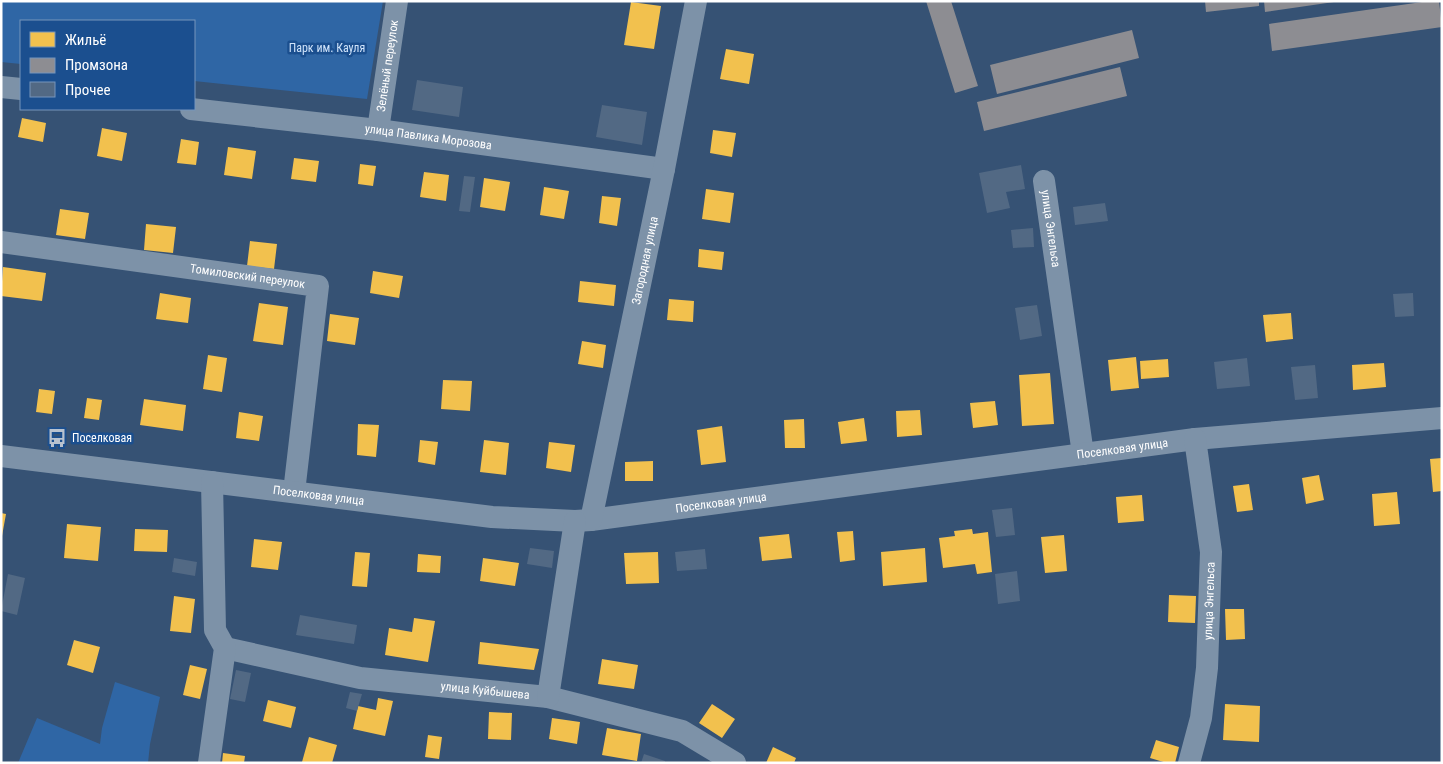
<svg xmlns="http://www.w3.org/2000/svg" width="1443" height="764" viewBox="0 0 1443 764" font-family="'Roboto Condensed',sans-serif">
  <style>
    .green { fill: #2f66a5 }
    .homes { fill: #f2c14e }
    .industry { fill: #8d8d92 }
    .building { fill: #526984 }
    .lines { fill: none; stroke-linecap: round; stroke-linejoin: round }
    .street { stroke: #7d92a8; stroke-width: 22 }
    .labels { text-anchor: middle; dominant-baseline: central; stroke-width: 5; stroke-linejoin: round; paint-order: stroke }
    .park-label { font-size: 12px; fill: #cfe3fa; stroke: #1b4f8f }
    .street-label { font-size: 12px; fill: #fff; stroke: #1b4f8f }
    .poi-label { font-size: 12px; fill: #fff; stroke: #1b4f8f; text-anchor: start }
  </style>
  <rect width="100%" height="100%" fill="#365274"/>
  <path class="green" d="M 1,1 L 383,1 L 367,99 L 194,81 L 194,21 L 21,21 L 21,64 L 1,62 Z
    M 115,682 L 160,697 L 150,744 L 148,763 L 18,763 L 37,718 L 100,744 L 102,728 Z"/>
  <path class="homes" d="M 631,2 L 661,6 L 654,49 L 624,45 Z
    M 726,49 L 754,54 L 749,84 L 720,79 Z
    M 22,118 L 46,123 L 43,142 L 18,137 Z
    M 102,128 L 127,133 L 122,161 L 97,156 Z
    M 713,130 L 736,133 L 732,157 L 710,153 Z
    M 181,139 L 199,142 L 196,165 L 177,163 Z
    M 228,147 L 256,151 L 252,179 L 224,175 Z
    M 294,158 L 319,161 L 316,182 L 291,179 Z
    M 360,164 L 376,166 L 373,186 L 358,184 Z
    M 424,172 L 449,175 L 446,201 L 420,197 Z
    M 484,178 L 510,182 L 505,211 L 480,207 Z
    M 544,187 L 569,191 L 564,219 L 540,215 Z
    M 706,189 L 734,193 L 730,223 L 702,219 Z
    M 602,196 L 621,198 L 617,226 L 599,223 Z
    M 60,209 L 89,213 L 85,239 L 56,235 Z
    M 146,224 L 176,227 L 173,253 L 144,250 Z
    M 250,241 L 277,244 L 274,269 L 247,266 Z
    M 699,249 L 724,252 L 722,270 L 698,267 Z
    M 3,267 L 46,273 L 42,301 L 1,296 Z
    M 373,271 L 403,276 L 399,298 L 370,293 Z
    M 580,281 L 616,285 L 614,306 L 578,302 Z
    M 160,293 L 191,298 L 188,323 L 156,319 Z
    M 669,299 L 694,301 L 693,322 L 667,320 Z
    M 259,303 L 288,307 L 283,345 L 253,341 Z
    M 1291,313 L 1293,339 L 1266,342 L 1263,315 Z
    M 330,314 L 359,318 L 355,345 L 327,341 Z
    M 582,341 L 606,345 L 603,368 L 578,364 Z
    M 208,355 L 227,358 L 222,392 L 203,389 Z
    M 1136,357 L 1139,388 L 1111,391 L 1108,360 Z
    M 1168,359 L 1169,377 L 1141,379 L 1140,361 Z
    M 1384,363 L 1386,387 L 1353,390 L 1352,365 Z
    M 1050,373 L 1054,424 L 1022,426 L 1019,375 Z
    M 443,380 L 472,381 L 470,411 L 441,409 Z
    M 39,389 L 55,391 L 52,414 L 36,412 Z
    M 87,398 L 102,400 L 99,420 L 84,418 Z
    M 144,399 L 186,405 L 183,431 L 140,425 Z
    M 995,401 L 998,425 L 973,428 L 970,403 Z
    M 920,410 L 922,435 L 897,437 L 896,411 Z
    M 239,412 L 263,416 L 259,441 L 236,438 Z
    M 864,418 L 867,441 L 841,444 L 838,422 Z
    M 804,419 L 805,448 L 785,448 L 784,420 Z
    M 358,424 L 379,425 L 376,457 L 357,455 Z
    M 722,426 L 726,462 L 701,465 L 697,430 Z
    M 420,440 L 438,442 L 435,465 L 418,462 Z
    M 484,440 L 509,443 L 506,475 L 480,472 Z
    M 549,442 L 575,445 L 571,472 L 546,468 Z
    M 1442,458 L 1442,491 L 1433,492 L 1430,459 Z
    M 653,461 L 653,481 L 625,481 L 625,462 Z
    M 1319,475 L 1324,500 L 1306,504 L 1302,478 Z
    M 1249,484 L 1253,510 L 1237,512 L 1233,486 Z
    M 1397,492 L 1400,524 L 1374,526 L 1372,494 Z
    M 1142,495 L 1144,521 L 1118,523 L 1116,497 Z
    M 1,513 L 6,514 L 2,536 L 1,535 Z
    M 67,524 L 101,527 L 98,561 L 64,558 Z
    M 135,529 L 168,530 L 167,552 L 134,551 Z
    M 972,529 L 973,534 L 988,532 L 992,572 L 977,574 L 975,564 L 943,568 L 939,538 L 955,536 L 954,531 Z
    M 853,531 L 855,560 L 840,562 L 837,532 Z
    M 789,534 L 792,558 L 762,561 L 759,537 Z
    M 1064,535 L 1067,571 L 1045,573 L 1041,537 Z
    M 254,539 L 282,542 L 278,570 L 251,567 Z
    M 925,548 L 927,582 L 883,586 L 881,552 Z
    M 355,552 L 370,553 L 367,587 L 352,586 Z
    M 658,552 L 659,583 L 626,584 L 624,553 Z
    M 418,554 L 441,556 L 440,573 L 417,572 Z
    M 483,558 L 519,563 L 515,586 L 480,581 Z
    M 1169,595 L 1196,596 L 1195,623 L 1168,622 Z
    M 174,596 L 195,599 L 191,633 L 170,631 Z
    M 1225,609 L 1244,609 L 1245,639 L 1226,640 Z
    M 414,618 L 435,621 L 428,662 L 385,655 L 389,628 L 412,632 Z
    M 74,640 L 100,647 L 93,673 L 67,665 Z
    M 480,642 L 539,649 L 534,670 L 478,664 Z
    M 602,659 L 638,665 L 634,689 L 598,684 Z
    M 190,665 L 207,669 L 200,699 L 183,695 Z
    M 378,698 L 393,701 L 385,736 L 353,729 L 358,706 L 376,710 Z
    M 268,700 L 296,707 L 291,728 L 263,721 Z
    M 712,704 L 735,719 L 722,738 L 699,723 Z
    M 1225,704 L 1260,706 L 1259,742 L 1223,740 Z
    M 489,712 L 512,713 L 511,740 L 488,739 Z
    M 552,718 L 580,722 L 577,744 L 549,739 Z
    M 607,728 L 641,734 L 637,761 L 602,755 Z
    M 428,735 L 442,737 L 439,759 L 425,757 Z
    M 309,737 L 337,745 L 332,763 L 302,762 Z
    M 1156,740 L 1179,747 L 1175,763 L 1167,763 L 1150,758 Z
    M 773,747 L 796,758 L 794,763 L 766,763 Z
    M 223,753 L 245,756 L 244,763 L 222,763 Z"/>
  <path class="industry" d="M 926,1 L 951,1 L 978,86 L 955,93 Z
    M 1205,1 L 1259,1 L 1259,6 L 1206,12 Z
    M 1264,1 L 1334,1 L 1334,2 L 1265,12 Z
    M 1429,1 L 1439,1 L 1442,27 L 1272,51 L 1269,24 Z
    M 1132,30 L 1139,58 L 997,94 L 990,65 Z
    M 1120,67 L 1127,96 L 984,131 L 977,102 Z"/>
  <path class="building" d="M 417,80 L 463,87 L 459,117 L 412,110 Z
    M 602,105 L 647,112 L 642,145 L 596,137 Z
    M 1021,165 L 1025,189 L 1006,192 L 1010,208 L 987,213 L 979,173 Z
    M 464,176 L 475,177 L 470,212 L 459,211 Z
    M 1105,203 L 1108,221 L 1075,225 L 1073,207 Z
    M 1033,228 L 1034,247 L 1013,248 L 1011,230 Z
    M 1413,293 L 1414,316 L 1395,317 L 1393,294 Z
    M 1037,305 L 1042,336 L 1020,340 L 1015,308 Z
    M 1247,358 L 1250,386 L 1217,389 L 1214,362 Z
    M 1315,365 L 1318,398 L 1295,400 L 1291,367 Z
    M 1012,508 L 1015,535 L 996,537 L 992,510 Z
    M 530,548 L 554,551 L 552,568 L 527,564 Z
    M 705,549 L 707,569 L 677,571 L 675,552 Z
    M 174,558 L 197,562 L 195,576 L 172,572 Z
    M 1017,571 L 1020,601 L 998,604 L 995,574 Z
    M 8,574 L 25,578 L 17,615 L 1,611 Z
    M 300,615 L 357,625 L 354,644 L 296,635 Z
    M 236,670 L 251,673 L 245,702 L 230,699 Z
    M 350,692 L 362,694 L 357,711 L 346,708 Z
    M 644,754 L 665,761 L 665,763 L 641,763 Z"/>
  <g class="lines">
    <g class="street">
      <path d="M 1,87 L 21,89"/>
      <path id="s1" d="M 191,109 L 378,130 L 664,169"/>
      <path id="s2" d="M 378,130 L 397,1"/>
      <path id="s3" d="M 1044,181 L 1083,454"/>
      <path id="s4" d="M 1,242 L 318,286 L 294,492"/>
      <path id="s5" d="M 1,456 L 492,517 L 575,521 L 591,520 L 1195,439 L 1442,418"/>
      <path id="s6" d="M 591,520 L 664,169 L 696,1"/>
      <path id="s7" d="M 225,648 L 360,678 L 548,697 L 682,731 L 735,763"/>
      <path d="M 548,697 L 575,521"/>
      <path d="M 209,763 L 225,648 L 215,630 L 212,482"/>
      <path id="s8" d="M 1189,763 L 1201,718 L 1207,668 L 1211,552 L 1195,439"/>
    </g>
  </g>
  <defs>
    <g id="bus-bare" transform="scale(1.5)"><path d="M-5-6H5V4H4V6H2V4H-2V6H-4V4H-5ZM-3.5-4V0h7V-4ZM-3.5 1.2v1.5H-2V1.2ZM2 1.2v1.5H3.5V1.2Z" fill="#b9c2ce" stroke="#1b4f8f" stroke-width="2.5" paint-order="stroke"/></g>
  </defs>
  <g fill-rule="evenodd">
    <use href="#bus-bare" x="57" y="438"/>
  </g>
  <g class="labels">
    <g class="park-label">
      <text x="327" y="48">Парк им. Кауля</text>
    </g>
    <g class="street-label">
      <text stroke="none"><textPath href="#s2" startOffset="65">Зелёный переулок</textPath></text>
      <text stroke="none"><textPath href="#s1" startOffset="239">улица Павлика Морозова</textPath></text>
      <text stroke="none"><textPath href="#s3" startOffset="48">улица Энгельса</textPath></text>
      <text stroke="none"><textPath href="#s6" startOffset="265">Загородная улица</textPath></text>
      <text stroke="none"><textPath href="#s4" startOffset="249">Томиловский переулок</textPath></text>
      <text stroke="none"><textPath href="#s5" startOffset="1130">Поселковая улица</textPath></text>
      <text stroke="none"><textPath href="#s5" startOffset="320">Поселковая улица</textPath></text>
      <text stroke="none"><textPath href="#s5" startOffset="725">Поселковая улица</textPath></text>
      <text stroke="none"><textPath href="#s8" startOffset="164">улица Энгельса</textPath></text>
      <text stroke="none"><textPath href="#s7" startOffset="264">улица Куйбышева</textPath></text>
    </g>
    <g class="poi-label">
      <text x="72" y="438">Поселковая</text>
    </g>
  </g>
  <rect width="1443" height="764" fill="none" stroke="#ffffff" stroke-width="5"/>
  <rect x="20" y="20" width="175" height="90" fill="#1b4f8f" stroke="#7695bc"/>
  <rect x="30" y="32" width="25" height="15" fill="#f2c14e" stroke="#7695bc"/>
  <text x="65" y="45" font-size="15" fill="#ffffff">Жильё</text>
  <rect x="30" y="58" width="25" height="15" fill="#8d8d92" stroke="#7695bc"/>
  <text x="65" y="70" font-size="15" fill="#ffffff">Промзона</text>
  <rect x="30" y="82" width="25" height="15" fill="#526984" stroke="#7695bc"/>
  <text x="65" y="95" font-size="15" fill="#ffffff">Прочее</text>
</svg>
